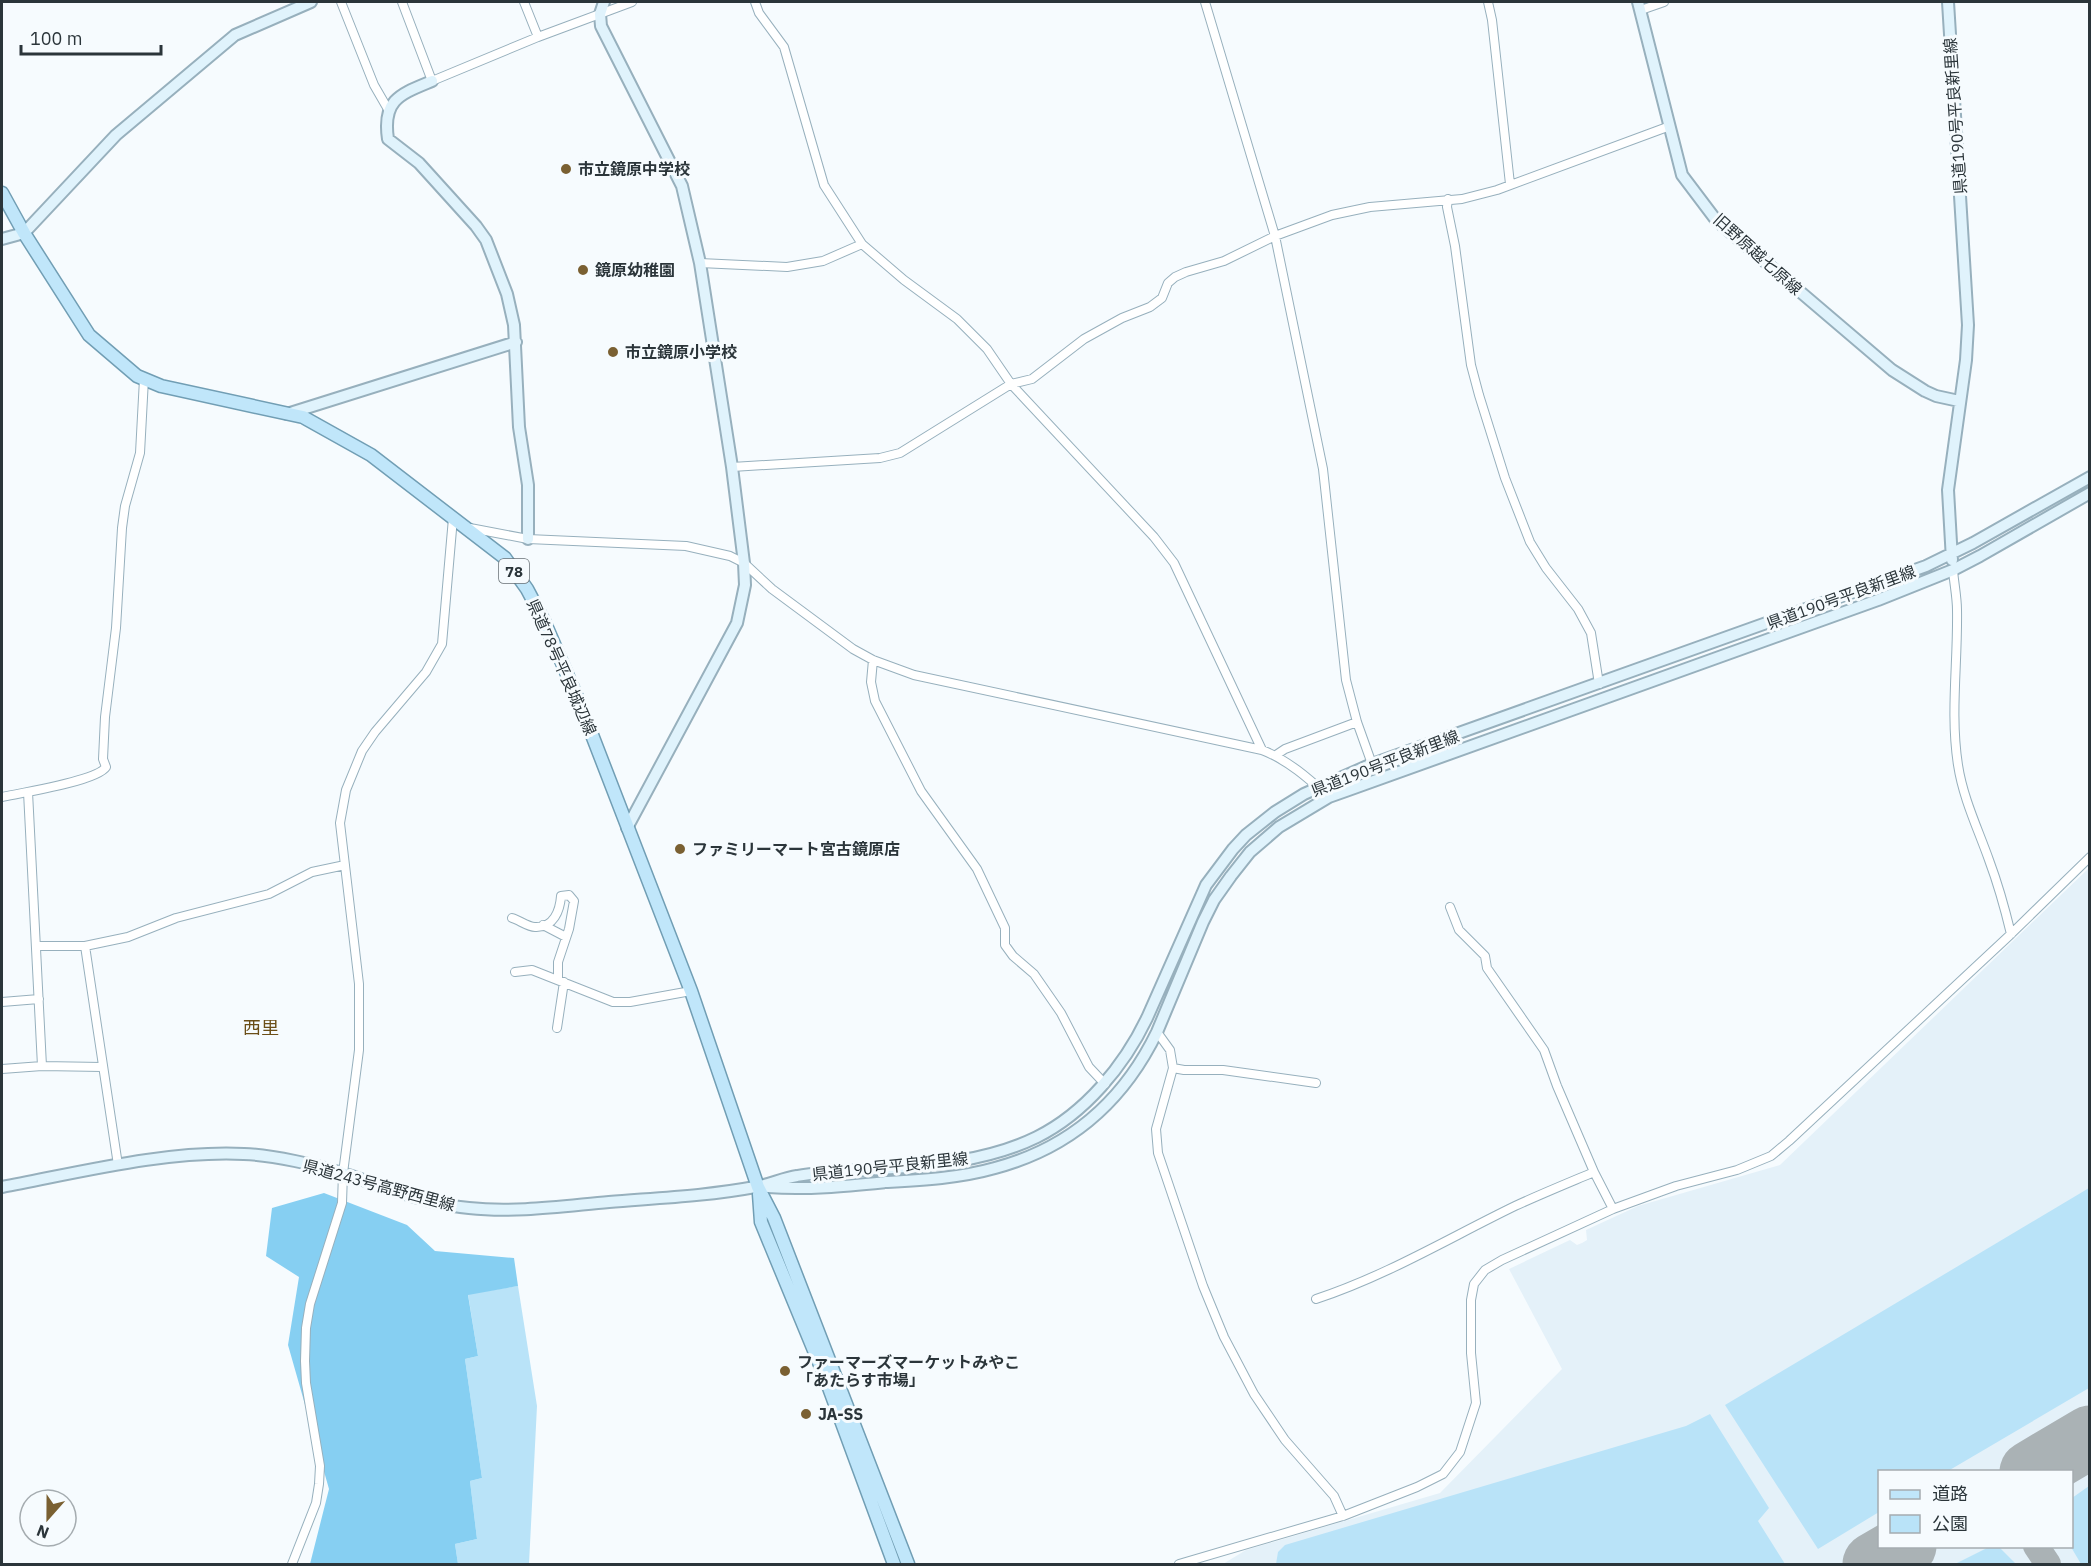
<svg xmlns="http://www.w3.org/2000/svg" width="2091" height="1566" viewBox="0 0 2091 1566" font-family="'IBM Plex Sans','Noto Sans JP',sans-serif">
  <style>
    .built { fill: #e4f1f9; fill-rule: evenodd }
    .green { fill: #b9e3f8 }
    .forest { fill: #86cff2 }
    .lines { fill: none; stroke-linecap: round; stroke-linejoin: round }
    .taxiway { stroke: #aab2b5; stroke-width: 26 }
    .runway { stroke: #aab2b5; stroke-width: 63 }
    .street-casing { stroke: #97b0bd; stroke-width: 10 }
    .secondary-casing { stroke: #97b0bd; stroke-width: 14 }
    .primary-casing { stroke: #719eb4; stroke-width: 15 }
    .street { stroke: #fff; stroke-width: 8 }
    .secondary { stroke: #e0f3fc; stroke-width: 10 }
    .primary { stroke: #c0e6fa; stroke-width: 12 }
    .poi-dot { fill: #7a6032; stroke: #f6fbfe; stroke-width: 2 }
    .labels { text-anchor: middle; dominant-baseline: central; stroke-width: 6; stroke-linejoin: round; paint-order: stroke }
    .shield { fill: #f6fbfe; stroke: #687075; stroke-width: 1.5 }
    .shield-label { font-size: 15px; font-weight: bold; fill: #2b353a }
    .street-label { font-size: 16px; fill: #2b353a; stroke: #f6fbfe }
    .poi-label { font-size: 16px; font-weight: bold; fill: #2b353a; stroke: #f6fbfe; text-anchor: start }
    .neighbourhood-label { font-size: 18px; fill: #6b4e17; stroke: #f6fbfe }
  </style>
  <rect width="100%" height="100%" fill="#f6fbfe"/>
  <path class="built" d="M 2089,868 L 2089,1564 L 1223,1564 L 1246,1550 L 1440,1493 L 1562,1369 L 1509,1269 L 1570,1240 L 1577,1245 L 1582,1243 L 1587,1240 L 1586,1230 L 1638,1206 L 1780,1165 ZM 1880,1472 L 2072,1472 L 2072,1546 L 1880,1546 Z"/>
  <path class="green" d="M 2089,1188 L 2089,1388 L 1948,1471 L 1880,1472 L 1879,1512 L 1818,1549 L 1725,1405 Z
    M 518,1286 L 537,1406 L 529,1564 L 458,1564 L 455,1544 L 477,1539 L 470,1481 L 482,1478 L 465,1359 L 478,1356 L 468,1294 Z
    M 1710,1414 L 1769,1508 L 1758,1521 L 1785,1564 L 1276,1564 L 1278,1552 L 1285,1545 L 1686,1426 Z
    M 2089,1486 L 2089,1564 L 2081,1564 L 2071,1547 L 2072,1498 Z
    M 1989,1547 L 2000,1548 L 2016,1564 L 1955,1564 Z"/>
  <path class="forest" d="M 324,1193 L 407,1225 L 435,1251 L 514,1258 L 518,1286 L 468,1295 L 478,1356 L 465,1359 L 482,1478 L 470,1481 L 477,1539 L 455,1544 L 458,1564 L 310,1564 L 329,1489 L 288,1345 L 299,1277 L 266,1256 L 272,1208 Z"/>
  <g class="lines">
    <path class="taxiway" d="M 2036,1546 L 2048,1564"/>
    <path class="runway" d="M 2031,1472 L 2090,1437
      M 1874,1564 L 1905,1546"/>
    <g class="street-casing">
      <path id="street" d="M 341,2 L 374,85 L 389,111
        M 402,2 L 432,81 L 538,37 L 632,2
        M 524,2 L 538,37
        M 755,2 L 759,13 L 784,47 L 824,185 L 862,244 L 904,280 L 957,319 L 987,349 L 1011,384 L 1154,537 L 1174,563 L 1262,750
        M 1205,2 L 1275,236 L 1323,469 L 1346,680 L 1357,722 L 1372,764
        M 1488,2 L 1492,20 L 1510,184
        M 1641,10 L 1664,2
        M 1448,199 L 1447,207 L 1455,246 L 1471,365 L 1479,395 L 1505,478 L 1530,542 L 1546,568 L 1578,609 L 1591,633 L 1599,684
        M 700,263 L 787,267 L 823,261 L 862,244
        M 732,467 L 880,458 L 900,453 L 1011,384 L 1032,379 L 1084,339 L 1122,318 L 1150,307 L 1162,298 L 1168,283 L 1175,277 L 1186,272 L 1224,261 L 1275,236 L 1332,215 L 1370,207 L 1462,199 L 1497,190 L 1670,126
        M 470,528 L 528,539 L 686,546 L 730,556 L 744,563 L 772,589 L 853,649 L 873,660 L 914,675 L 1262,750 C 1288,760 1309,779 1329,797
        M 1953,570 C 1954,583 1957,597 1957,610 C 1958,662 1950,714 1958,765 C 1963,798 1978,829 1989,860 C 1998,884 2005,909 2011,934
        M 873,660 L 871,682 L 875,701 L 921,791 L 977,869 L 1005,928 L 1005,945 L 1013,956 L 1034,974 L 1061,1013 L 1089,1067 L 1105,1084
        M 1276,755 L 1285,749 L 1357,722
        M 28,792 L 42,1066
        M 2,797 C 21,793 97,781 106,767 L 103,759 L 105,717 L 116,628 L 122,528 L 125,506 L 140,453 L 144,379
        M 1450,907 L 1459,930 L 1485,956 L 1487,968 L 1544,1050 L 1557,1086 L 1594,1172 L 1613,1209
        M 512,918 C 519,920 528,927 535,927 C 554,928 560,910 561,896 L 569,895 L 574,901 L 569,929 L 558,962 L 558,980
        M 543,925 L 566,937
        M 36,946 L 85,946 L 128,937 L 176,918 L 269,894 L 312,872 L 345,865
        M 85,946 L 118,1165
        M 515,972 L 532,970 L 613,1002 L 630,1002 L 691,991
        M 2,1002 L 39,999
        M 557,1028 L 564,982
        M 1157,1032 L 1170,1050 L 1173,1068 L 1156,1129 L 1158,1153 L 1203,1286 L 1224,1337 L 1254,1394 L 1285,1440 L 1334,1496 L 1343,1516
        M 1173,1068 L 1184,1070 L 1223,1070 L 1316,1083
        M 2,1069 L 42,1066 L 102,1067
        M 1316,1299 C 1386,1276 1449,1238 1515,1206 C 1541,1194 1568,1183 1594,1172
        M 292,1564 L 316,1503 L 319,1484 L 320,1466 L 306,1383 L 305,1361 L 306,1328 L 310,1304 L 342,1203 L 343,1173 L 359,1050 L 359,984 L 340,823 L 346,790 L 362,751 L 375,732 L 426,672 L 442,644 L 453,518
        M 1179,1564 L 1343,1516 L 1417,1487 L 1443,1474 L 1460,1452 L 1476,1403 L 1471,1353 L 1471,1300 L 1474,1284 L 1485,1270 L 1502,1260 L 1613,1209 L 1676,1186 L 1737,1170 L 1771,1156 L 1789,1141 L 2011,934 L 2090,857"/>
    </g>
    <g class="secondary-casing">
      <path id="secondary" d="M 604,2 L 600,14 L 601,26 L 682,186 L 700,263 L 732,467 L 744,563 L 745,585 L 737,623 L 627,828
        M 1638,2 L 1682,175 L 1716,220 L 1892,370 L 1925,391 L 1936,396 L 1959,401
        M 1948,2 L 1968,325 L 1966,360 L 1948,490 L 1952,560
        M 432,81 C 401,94 382,99 388,139 L 419,163 L 476,226 L 486,240 L 507,294 L 514,325 L 519,427 L 528,485 L 528,539
        M 2,239 L 24,233 L 116,135 L 235,35 L 311,2
        M 287,414 L 516,342
        M 2,1187 C 77,1173 167,1150 244,1154 C 272,1155 318,1165 345,1174 C 386,1187 425,1204 469,1208 C 515,1213 563,1206 609,1202 C 658,1198 707,1196 755,1187 C 769,1185 783,1178 797,1176 C 810,1173 825,1173 839,1172 C 905,1166 976,1167 1037,1137 C 1085,1113 1124,1066 1147,1018 L 1206,885 L 1233,849 L 1246,835 L 1275,812 L 1304,794 L 1372,764 L 1926,566 L 1973,543 L 2090,477
        M 768,1187 C 807,1190 846,1186 886,1182 C 922,1180 960,1178 995,1168 C 1070,1148 1123,1102 1157,1032 L 1203,922 L 1214,900 L 1231,876 L 1250,852 L 1279,827 L 1329,797 L 1346,791 L 1878,600 L 1953,570 L 1980,556 L 2090,493"/>
    </g>
    <g class="primary-casing">
      <path id="primary" d="M 2,193 L 24,233 L 89,335 L 137,376 L 161,386 L 303,417 L 371,455 L 505,558 L 527,589 L 544,621 L 582,709 L 691,991 L 758,1187 L 774,1218 L 908,1564
        M 759,1194 L 761,1222 L 825,1377 L 894,1564"/>
    </g>
    <use href="#street" class="street"/>
    <use href="#secondary" class="secondary"/>
    <use href="#primary" class="primary"/>
  </g>
  <g class="poi-dot">
    <circle cx="566" cy="169" r="6"/>
    <circle cx="583" cy="270" r="6"/>
    <circle cx="613" cy="352" r="6"/>
    <circle cx="680" cy="849" r="6"/>
    <circle cx="785" cy="1371" r="6"/>
    <circle cx="806" cy="1414" r="6"/>
  </g>
  <g class="labels">
    <rect class="shield" x="499" y="559" width="30" height="24" rx="4.5"/>
    <g class="shield-label">
      <text x="514" y="571">78</text>
    </g>
    <g class="street-label">
      <text transform="translate(1955 116) rotate(-94)">県道190号平良新里線</text>
      <text transform="translate(1758 254) rotate(42)">旧野原越七原線</text>
      <text transform="translate(1841 597) rotate(-20)">県道190号平良新里線</text>
      <text transform="translate(562 667) rotate(66)">県道78号平良城辺線</text>
      <text transform="translate(1385 763) rotate(-21)">県道190号平良新里線</text>
      <text transform="translate(890 1166) rotate(-6)">県道190号平良新里線</text>
      <text transform="translate(379 1185) rotate(15)">県道243号高野西里線</text>
    </g>
    <g class="poi-label">
      <text x="578" y="169">市立鏡原中学校</text>
      <text x="595" y="270">鏡原幼稚園</text>
      <text x="625" y="352">市立鏡原小学校</text>
      <text x="692" y="849">ファミリーマート宮古鏡原店</text>
      <text x="797" y="1362">ファーマーズマーケットみやこ<tspan x="797" dy="18">「あたらす市場」</tspan></text>
      <text x="818" y="1414">JA-SS</text>
    </g>
    <g class="neighbourhood-label">
      <text x="261" y="1027">西里</text>
    </g>
  </g>
  <rect width="2091" height="1566" fill="none" stroke="#2b353a" stroke-width="6"/>
  <rect x="1878" y="1470" width="195" height="78" fill="#f6fbfe" stroke="#a5acb0" stroke-width="1.5"/>
  <rect x="1890" y="1490" width="30" height="9" fill="#c0e6fa" stroke="#a5acb0" stroke-width="1.5"/>
  <text x="1932" y="1500" font-size="18" fill="#2b353a">道路</text>
  <rect x="1890" y="1515" width="30" height="18" fill="#b9e3f8" stroke="#a5acb0" stroke-width="1.5"/>
  <text x="1932" y="1530" font-size="18" fill="#2b353a">公園</text>
  <g transform="translate(48 1518) rotate(201)"><circle r="28" fill="#f6fbfe" stroke="#a5acb0" stroke-width="1.5"/>
  <path d="M0-4.5L10 22L0 15L-10 22Z" fill="#7a6032"/>
  <text y="-9" font-size="16" font-weight="bold" text-anchor="middle" fill="#2b353a">N</text>
  </g>
  <path d="M21 45v9h140v-9" fill="none" stroke="#2b353a" stroke-width="3"/>
  <text x="30" y="45" font-size="18" fill="#2b353a" stroke="#f6fbfe" stroke-width="4.5" paint-order="stroke">100 m</text>
</svg>
